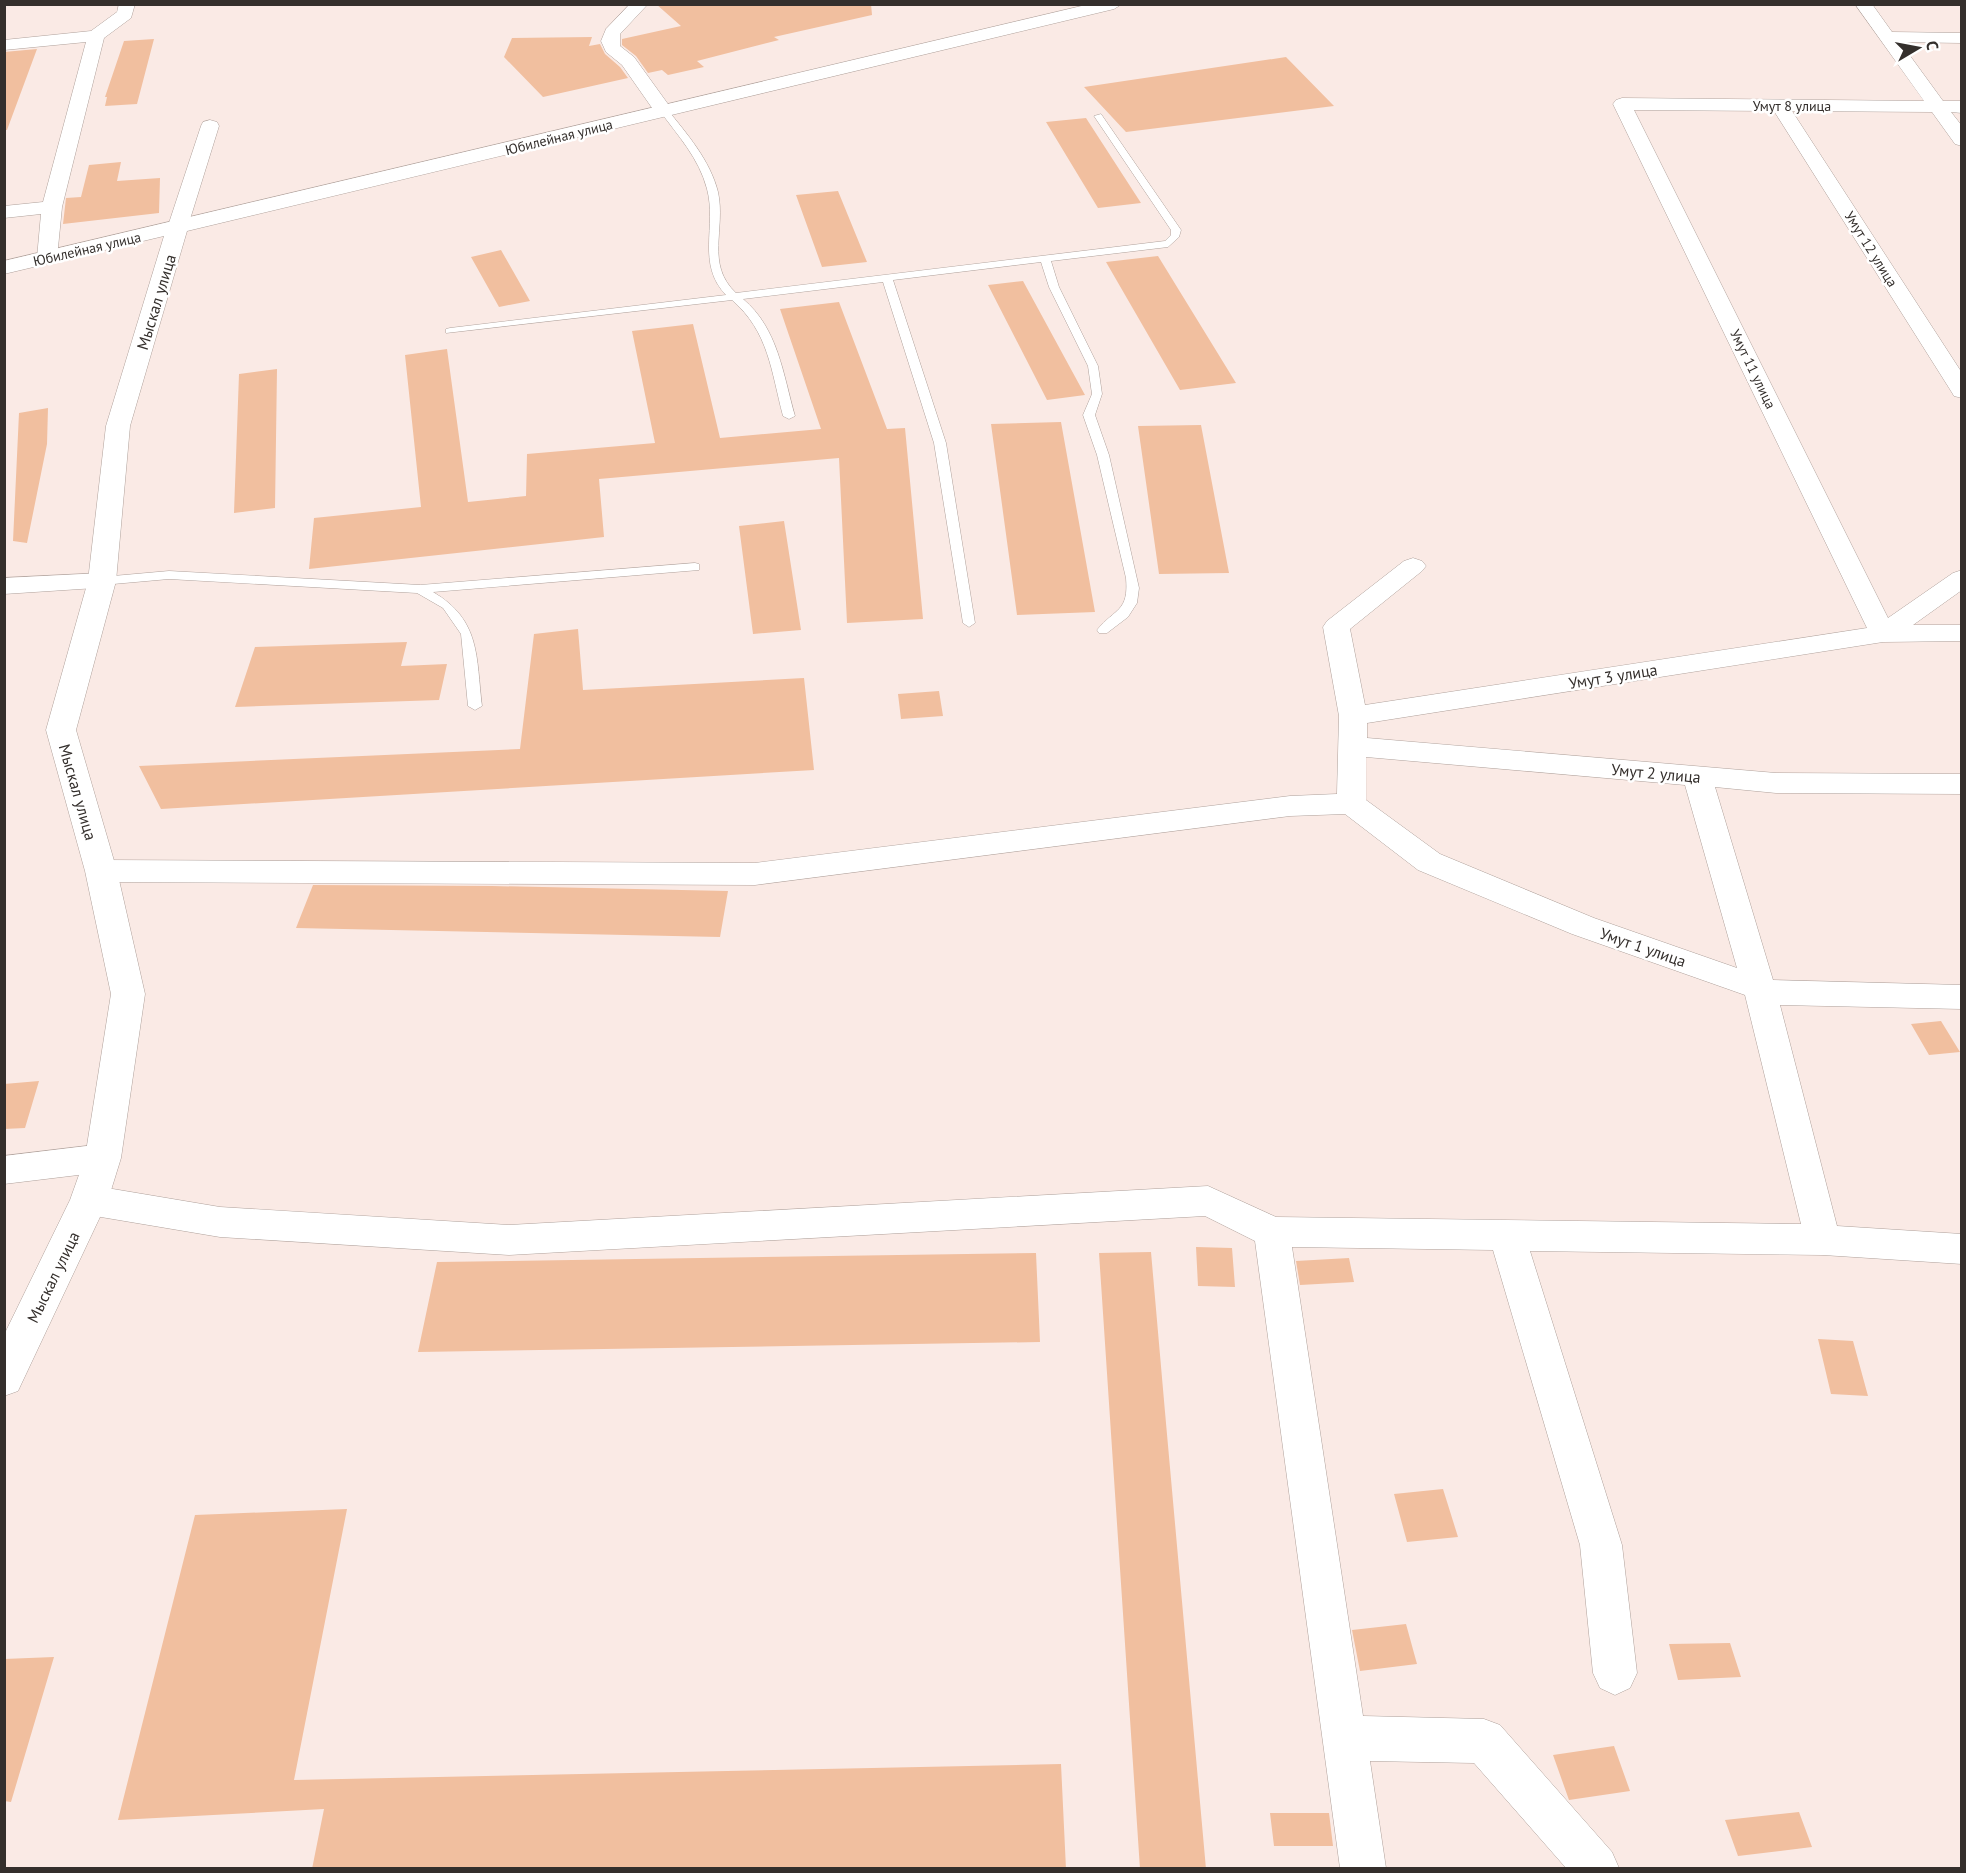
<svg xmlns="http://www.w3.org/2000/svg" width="1966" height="1873" viewBox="0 0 1966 1873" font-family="'PT Sans',sans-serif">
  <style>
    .building { fill: #f1bf9f }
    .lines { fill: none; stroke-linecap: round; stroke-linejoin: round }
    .lane-casing { stroke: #afa19b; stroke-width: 1 }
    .street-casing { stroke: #afa19b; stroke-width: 1 }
    .secondary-casing { stroke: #afa19b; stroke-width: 1 }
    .lane { fill: #fff; fill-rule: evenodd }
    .street { fill: #fff; fill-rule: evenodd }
    .secondary { fill: #fff; fill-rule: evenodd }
    .labels { text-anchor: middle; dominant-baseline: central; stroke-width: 5; stroke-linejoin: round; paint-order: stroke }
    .far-street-label { font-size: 14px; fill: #342f2c; stroke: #fff }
    .street-label { font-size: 16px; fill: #342f2c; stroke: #fff }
  </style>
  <rect width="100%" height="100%" fill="#faeae5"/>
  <path class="building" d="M 656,4 L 871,4 L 872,15 L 774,37 L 779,40 L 697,61 L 704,67 L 668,75 L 662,70 L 648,73 L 636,56 L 622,45 L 622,39 L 681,26 Z
    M 592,37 L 589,46 L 600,44 L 605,54 L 620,67 L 628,78 L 543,97 L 504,57 L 512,38 Z
    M 154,39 L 137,104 L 105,106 L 107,97 L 105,97 L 124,41 Z
    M 37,49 L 7,130 L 4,130 L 4,52 Z
    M 1286,57 L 1334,106 L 1126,132 L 1084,87 Z
    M 1086,118 L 1141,203 L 1098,208 L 1046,122 Z
    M 121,162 L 117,181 L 160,178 L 159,213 L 63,224 L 66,198 L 81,197 L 89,165 Z
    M 838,191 L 867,262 L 822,267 L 796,195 Z
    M 501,250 L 530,301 L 499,307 L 471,257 Z
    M 1158,256 L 1236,383 L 1180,390 L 1106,262 Z
    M 1023,281 L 1085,395 L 1047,400 L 988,285 Z
    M 839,302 L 887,429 L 905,428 L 923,619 L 847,623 L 839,458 L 599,479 L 604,537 L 309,569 L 314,518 L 421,507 L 405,355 L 447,349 L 468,502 L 526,496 L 527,454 L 655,443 L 632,331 L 693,324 L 720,438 L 821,429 L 780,309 Z
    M 277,369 L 275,508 L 234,513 L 239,374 Z
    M 48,408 L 47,444 L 27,543 L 13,541 L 19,413 Z
    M 1061,422 L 1095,612 L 1017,615 L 991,424 Z
    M 1201,425 L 1229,573 L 1159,574 L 1138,426 Z
    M 784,521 L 801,630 L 753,634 L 739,526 Z
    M 578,629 L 583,690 L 804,678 L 814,770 L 161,809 L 139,766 L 520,749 L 534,634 Z
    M 407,642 L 401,666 L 447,664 L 439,700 L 235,707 L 255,647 Z
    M 939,691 L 943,716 L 901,719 L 898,694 Z
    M 313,885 L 492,886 L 728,891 L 720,937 L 296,928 Z
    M 1941,1021 L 1960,1052 L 1929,1055 L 1911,1024 Z
    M 39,1081 L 25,1128 L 4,1129 L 4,1084 Z
    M 1196,1247 L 1232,1248 L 1235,1287 L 1198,1286 Z
    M 1151,1252 L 1165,1412 L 1206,1869 L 1140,1869 L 1099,1253 Z
    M 1036,1253 L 1040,1342 L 418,1352 L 437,1262 Z
    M 1349,1258 L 1354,1282 L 1300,1285 L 1296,1261 Z
    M 1818,1339 L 1853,1341 L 1868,1396 L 1831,1394 Z
    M 1443,1489 L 1458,1537 L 1407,1542 L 1394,1494 Z
    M 347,1509 L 294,1780 L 1061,1764 L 1066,1869 L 312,1869 L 324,1809 L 118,1820 L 195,1515 Z
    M 1406,1624 L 1417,1664 L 1360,1671 L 1352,1630 Z
    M 1730,1643 L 1741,1677 L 1678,1680 L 1669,1644 Z
    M 54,1657 L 11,1802 L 4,1801 L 4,1659 Z
    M 1614,1746 L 1630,1791 L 1569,1800 L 1553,1755 Z
    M 1799,1812 L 1812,1847 L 1738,1856 L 1725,1820 Z
    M 1270,1813 L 1329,1813 L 1333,1846 L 1274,1846 Z"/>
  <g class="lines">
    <g class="lane-casing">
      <path id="lane" d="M 664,108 L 667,109 C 687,134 710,160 718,192 C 726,229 705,264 736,293 L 1165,241 L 1171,235 L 1171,230 L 1094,116 L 1101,114 L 1181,230 L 1179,237 L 1168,247 L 1051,261 L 1059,287 L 1098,366 L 1102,394 L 1095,415 L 1109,455 L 1139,588 L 1137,603 L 1128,617 L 1107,633 L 1099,633 L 1097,630 C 1115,608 1129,612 1126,578 L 1097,455 L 1083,415 L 1092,394 L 1088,366 L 1049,287 L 1041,262 L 893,280 L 946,443 L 975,623 L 969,627 L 963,623 L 934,443 L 883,282 L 743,299 C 778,328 783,374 795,416 L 789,419 L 783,416 C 771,371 769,332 732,300 L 446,333 L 446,329 L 450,328 L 726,295 C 696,264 717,226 707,189 C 699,158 678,136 660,111 Z
        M 695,563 L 699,564 L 699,570 L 433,592 C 481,620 476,657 482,706 L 475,710 L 468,706 L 461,634 L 443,608 L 417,593 L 169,579 L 102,585 L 96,581 L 102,577 L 169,571 L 420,585 Z"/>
    </g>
    <g class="street-casing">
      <path id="street" d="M 119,4 L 135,4 L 131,18 L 104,38 L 62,207 L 57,258 L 54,262 L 47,264 L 40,262 L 37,258 L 41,214 L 4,218 L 4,206 L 43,202 L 86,42 L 4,50 L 4,40 L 91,31 L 117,12 Z
        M 630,4 L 648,4 L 620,34 L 620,46 L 634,57 L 673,111 L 671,115 L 657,115 L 622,65 L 606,52 L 601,41 L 606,29 Z
        M 1855,4 L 1872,4 L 1892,32 L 1962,33 L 1962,43 L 1900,42 L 1943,101 L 1962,101 L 1962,113 L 1951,112 L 1962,126 L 1962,146 L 1955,144 L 1932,112 L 1792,111 L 1962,373 L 1962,398 L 1954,396 L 1951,391 L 1774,111 L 1634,110 L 1888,618 L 1953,573 L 1962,570 L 1962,590 L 1913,625 L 1962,625 L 1962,641 L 1883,642 L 1367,723 L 1367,738 L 1776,773 L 1962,774 L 1962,794 L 1776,793 L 1715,787 L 1773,980 L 1962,985 L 1962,1009 L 1780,1005 L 1837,1226 L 1962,1234 L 1962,1264 L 1823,1255 L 1530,1251 L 1622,1545 L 1637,1673 L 1630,1688 L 1615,1695 L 1600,1688 L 1593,1673 L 1580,1545 L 1493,1250 L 1292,1247 L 1363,1716 L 1484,1719 L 1500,1725 L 1612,1852 L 1619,1868 L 1566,1868 L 1474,1763 L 1370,1761 L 1386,1868 L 1340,1868 L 1255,1241 L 1205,1216 L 509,1255 L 220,1237 L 89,1215 L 76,1210 L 71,1200 L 76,1190 L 89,1185 L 220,1207 L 509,1225 L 1208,1186 L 1276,1217 L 1801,1224 L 1745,995 L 1572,934 L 1418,870 L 1345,814 L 1290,816 L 755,885 L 101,882 L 90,879 L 86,871 L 90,863 L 101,860 L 755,863 L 1290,796 L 1337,794 L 1339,716 L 1323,627 L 1327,621 L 1404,561 L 1413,558 L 1422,561 L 1426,566 L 1422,571 L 1350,629 L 1365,705 L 1867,628 L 1613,104 L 1616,100 L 1622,98 L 1924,101 ZM 1366,757 L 1685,785 L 1737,968 L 1594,918 L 1440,854 L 1366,800 Z
        M 210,120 L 217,122 L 219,126 L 187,229 L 184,233 L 170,233 L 167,229 L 201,126 L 203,122 Z
        M 102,573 L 111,575 L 115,581 L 111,587 L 4,594 L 4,578 Z
        M 103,1144 L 115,1148 L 120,1158 L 115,1168 L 103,1172 L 4,1184 L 4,1156 Z"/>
    </g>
    <g class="secondary-casing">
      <path id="secondary" d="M 1090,4 L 1122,4 L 1114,9 L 187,231 L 130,426 L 116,581 L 76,730 L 117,871 L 145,994 L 121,1158 L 108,1200 L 18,1391 L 4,1396 L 4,1335 L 70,1200 L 85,1158 L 111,994 L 85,871 L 46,730 L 88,581 L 106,426 L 164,236 L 4,274 L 4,261 Z"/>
    </g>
    <use href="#lane" class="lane"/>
    <use href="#street" class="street"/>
    <use href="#secondary" class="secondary"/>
  </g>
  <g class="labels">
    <g class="far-street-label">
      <text x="1792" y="106">Умут 8 улица</text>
      <text transform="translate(559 137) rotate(-14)">Юбилейная улица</text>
      <text transform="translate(87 249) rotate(-13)">Юбилейная улица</text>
      <text transform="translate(1871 249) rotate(58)">Умут 12 улица</text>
      <text transform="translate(1753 369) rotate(64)">Умут 11 улица</text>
    </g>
    <g class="street-label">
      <text transform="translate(156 302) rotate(-73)">Мыскал улица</text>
      <text transform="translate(1613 676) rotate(-9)">Умут 3 улица</text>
      <text transform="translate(1656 773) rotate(5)">Умут 2 улица</text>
      <text transform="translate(78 792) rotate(74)">Мыскал улица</text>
      <text transform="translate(1643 947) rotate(19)">Умут 1 улица</text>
      <text transform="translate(53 1277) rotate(-64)">Мыскал улица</text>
    </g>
  </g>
  <rect width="1966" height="1873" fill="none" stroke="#342f2c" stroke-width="12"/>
  <g transform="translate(1918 48) rotate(80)" stroke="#ffffff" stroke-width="4.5" paint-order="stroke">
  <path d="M0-4.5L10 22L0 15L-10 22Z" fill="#342f2c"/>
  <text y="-9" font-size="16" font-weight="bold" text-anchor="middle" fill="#342f2c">С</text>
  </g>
</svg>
